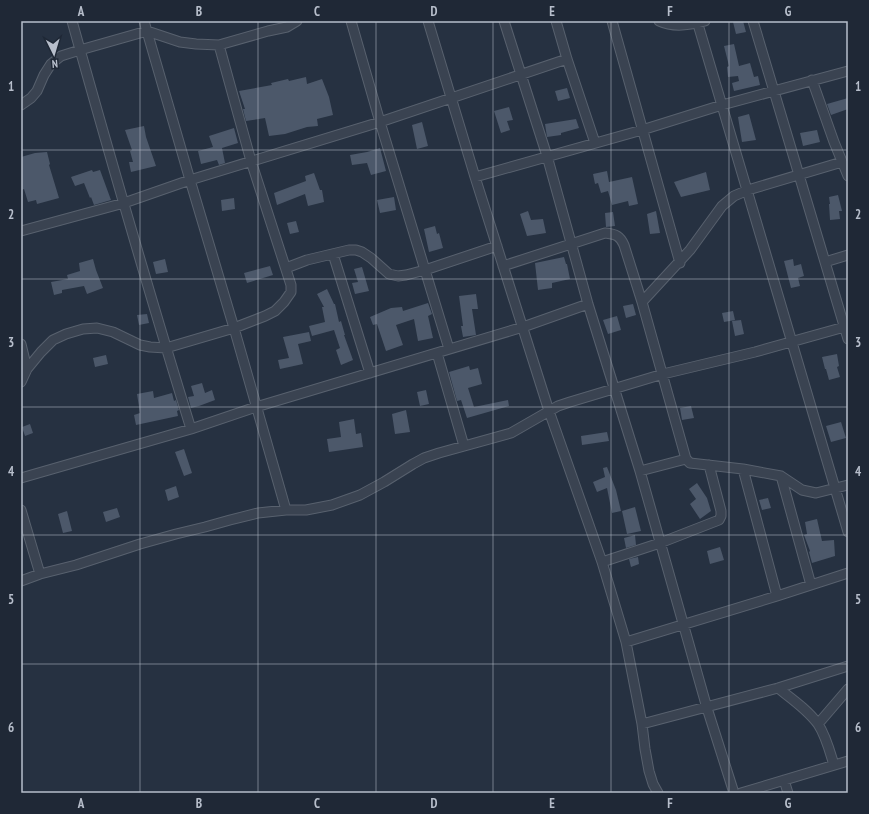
<svg xmlns="http://www.w3.org/2000/svg" width="869" height="814" viewBox="0 0 869 814" font-family="'PT Sans Narrow',sans-serif">
  <style>
    .building { fill: #4c586a }
    .lines { fill: none; stroke-linecap: round; stroke-linejoin: round }
    .minor-casing { stroke: #58616e; stroke-width: 11 }
    .minor { stroke: #3a4351; stroke-width: 9 }
    .grid { fill: none; stroke: #b7becb; stroke-width: 1; stroke-opacity: 0.55 }
    .neatline { fill: none; stroke: #b7becb; stroke-width: 1.5 }
    .grid-label { font-size: 13px; text-anchor: middle; font-weight: bold; fill: #b7becb }
  </style>
  <rect width="100%" height="100%" fill="#263141"/>
  <path class="building" d="M 738,21 L 743,21 L 746,32 L 736,34 L 733,22 Z
    M 734,44 L 739,66 L 750,63 L 754,77 L 758,76 L 760,85 L 734,91 L 732,83 L 739,81 L 738,76 L 728,77 L 727,67 L 729,66 L 724,46 Z
    M 306,77 L 307,84 L 322,79 L 329,97 L 333,115 L 317,119 L 318,126 L 307,127 L 285,134 L 269,136 L 265,118 L 246,121 L 243,109 L 245,109 L 239,91 L 272,85 L 271,83 L 288,79 L 289,81 Z
    M 567,88 L 570,98 L 558,101 L 555,91 Z
    M 848,98 L 848,109 L 831,115 L 827,104 Z
    M 509,107 L 513,120 L 507,121 L 510,130 L 501,133 L 494,111 Z
    M 749,114 L 756,140 L 742,142 L 738,117 Z
    M 576,119 L 579,128 L 561,133 L 561,135 L 547,137 L 545,124 Z
    M 422,122 L 428,146 L 417,149 L 412,125 Z
    M 144,126 L 146,137 L 156,166 L 131,172 L 129,162 L 133,162 L 130,151 L 132,150 L 125,130 Z
    M 234,128 L 238,143 L 222,148 L 225,163 L 219,165 L 217,160 L 201,164 L 198,151 L 213,147 L 209,136 Z
    M 817,130 L 820,142 L 803,146 L 800,133 Z
    M 380,148 L 386,171 L 371,175 L 367,163 L 352,165 L 350,155 L 367,152 Z
    M 47,152 L 50,164 L 49,165 L 59,198 L 37,204 L 36,200 L 28,202 L 24,189 L 21,190 L 21,157 L 35,153 Z
    M 92,170 L 93,172 L 100,170 L 111,200 L 94,205 L 91,197 L 90,198 L 84,183 L 75,186 L 71,177 Z
    M 607,171 L 609,182 L 632,177 L 638,204 L 629,206 L 628,201 L 612,205 L 608,191 L 601,193 L 598,183 L 595,184 L 593,174 Z
    M 706,172 L 710,190 L 681,197 L 674,182 Z
    M 314,173 L 320,190 L 322,190 L 324,202 L 308,206 L 305,194 L 277,205 L 274,193 L 306,181 L 305,176 Z
    M 838,195 L 842,211 L 839,211 L 840,219 L 830,220 L 829,204 L 830,204 L 829,197 Z
    M 394,197 L 396,210 L 380,213 L 377,200 Z
    M 234,198 L 235,209 L 222,211 L 221,200 Z
    M 528,211 L 531,220 L 543,219 L 546,233 L 527,236 L 520,214 Z
    M 656,211 L 660,233 L 650,234 L 647,214 Z
    M 613,212 L 615,226 L 606,227 L 605,213 Z
    M 296,221 L 299,232 L 290,234 L 287,223 Z
    M 435,226 L 437,234 L 439,233 L 443,248 L 429,252 L 424,229 Z
    M 564,257 L 566,264 L 567,264 L 570,279 L 552,283 L 552,288 L 538,290 L 535,263 Z
    M 93,259 L 96,270 L 103,288 L 87,294 L 84,286 L 62,290 L 62,293 L 54,295 L 51,282 L 68,279 L 67,275 L 80,271 L 79,263 Z
    M 165,259 L 168,272 L 156,274 L 153,262 Z
    M 793,259 L 794,266 L 801,264 L 804,276 L 798,278 L 800,286 L 791,288 L 784,261 Z
    M 270,266 L 273,275 L 247,283 L 244,273 Z
    M 362,267 L 369,291 L 355,294 L 352,283 L 358,282 L 354,269 Z
    M 327,289 L 334,304 L 335,304 L 339,322 L 341,321 L 345,335 L 344,335 L 353,360 L 341,365 L 336,350 L 340,348 L 334,330 L 312,336 L 309,326 L 325,322 L 322,307 L 324,307 L 317,294 Z
    M 476,294 L 478,309 L 472,309 L 476,335 L 463,337 L 461,326 L 463,326 L 459,296 Z
    M 428,303 L 432,314 L 428,316 L 433,338 L 418,341 L 414,319 L 396,325 L 403,345 L 386,351 L 377,324 L 373,325 L 370,317 L 391,308 L 402,307 L 403,311 Z
    M 633,304 L 636,315 L 626,318 L 623,306 Z
    M 733,311 L 735,320 L 724,322 L 722,313 Z
    M 147,314 L 149,323 L 139,325 L 137,315 Z
    M 617,316 L 621,330 L 608,334 L 603,320 Z
    M 741,320 L 744,334 L 735,336 L 732,321 Z
    M 309,332 L 311,341 L 298,344 L 303,364 L 280,369 L 278,360 L 289,358 L 283,337 Z
    M 837,354 L 839,366 L 837,367 L 840,377 L 829,380 L 826,369 L 825,369 L 822,357 Z
    M 106,355 L 108,364 L 95,367 L 93,358 Z
    M 469,366 L 470,370 L 478,368 L 482,384 L 468,388 L 474,407 L 508,400 L 509,406 L 467,418 L 461,400 L 457,401 L 449,372 Z
    M 202,383 L 205,393 L 212,390 L 215,400 L 199,406 L 191,408 L 188,397 L 194,396 L 191,386 Z
    M 426,390 L 429,404 L 420,406 L 417,392 Z
    M 153,391 L 154,398 L 172,393 L 174,401 L 176,400 L 179,410 L 177,411 L 178,416 L 136,425 L 134,415 L 140,413 L 137,394 Z
    M 691,406 L 694,418 L 682,420 L 680,408 Z
    M 406,410 L 410,432 L 395,434 L 392,414 Z
    M 354,419 L 356,434 L 361,433 L 363,447 L 329,452 L 327,439 L 341,437 L 339,422 Z
    M 841,422 L 846,438 L 831,442 L 826,426 Z
    M 30,424 L 33,433 L 25,436 L 22,427 Z
    M 607,432 L 609,441 L 582,445 L 581,436 Z
    M 184,449 L 192,473 L 184,476 L 175,452 Z
    M 607,467 L 616,490 L 621,511 L 612,513 L 607,488 L 597,492 L 593,482 L 605,477 L 603,468 Z
    M 697,483 L 707,498 L 711,511 L 700,519 L 690,504 L 696,499 L 689,489 Z
    M 176,486 L 179,497 L 168,501 L 165,490 Z
    M 768,498 L 771,508 L 762,510 L 759,500 Z
    M 635,507 L 641,531 L 627,534 L 622,511 Z
    M 117,508 L 120,517 L 106,522 L 103,512 Z
    M 67,511 L 72,531 L 63,533 L 58,514 Z
    M 817,519 L 822,541 L 834,540 L 835,556 L 812,563 L 809,552 L 810,551 L 804,535 L 807,534 L 805,522 Z
    M 635,535 L 636,545 L 626,548 L 624,538 Z
    M 720,547 L 724,560 L 710,564 L 707,551 Z
    M 638,557 L 639,564 L 631,567 L 629,559 Z"/>
  <g class="lines">
    <g class="minor-casing">
      <path id="minor" d="M 72,21 C 110,157 149,293 191,429
        M 144,21 L 190,180 L 234,328 L 286,510
        M 351,21 L 380,122 L 449,349
        M 428,21 L 475,177 L 549,411 L 602,562 L 626,642 L 642,724 L 645,749 L 649,771 L 653,784 L 658,793
        M 504,21 L 547,156 L 588,304 L 640,471 L 707,708 L 734,793
        M 556,21 L 567,59 L 595,143
        M 612,21 L 680,263
        M 659,21 C 674,28 690,25 705,21
        M 697,21 L 848,532
        M 753,21 L 848,339
        M 812,80 L 834,142 L 848,176
        M 21,105 L 31,98 L 37,91 L 44,75 L 51,64 L 61,56 L 80,50 L 147,31 L 180,42 L 196,44 L 219,45 L 268,31 L 287,27 L 297,21
        M 475,177 L 642,130 L 722,105 L 848,71
        M 21,231 L 124,203 L 190,180 L 380,122 L 567,59
        M 333,254 L 370,373
        M 825,262 L 848,255
        M 503,266 L 605,233 C 616,234 620,236 624,245 L 642,302 L 686,459 L 690,463 L 743,469 L 781,476 L 802,490 L 816,493 L 848,485
        M 286,268 L 307,260 L 349,250 L 356,250 L 362,252 L 371,258 L 389,274 L 398,276 L 406,275 L 425,270 L 497,246
        M 642,302 L 690,250 L 722,206 L 734,196 L 748,190 L 842,162
        M 21,344 L 27,369 L 21,382
        M 437,353 L 464,446
        M 27,369 L 41,352 L 53,340 L 66,334 L 83,329 L 97,328 L 113,332 L 140,345 L 150,347 L 166,348 L 234,328 L 265,316 L 275,311 L 284,302 L 291,292 L 291,285 L 251,161 L 219,45
        M 743,469 L 777,596
        M 640,471 L 686,459
        M 781,476 L 811,585
        M 21,478 L 191,429 L 256,407 L 523,327 L 588,304
        M 21,510 L 40,574
        M 602,562 L 660,543 L 719,520 L 721,516 L 721,511 L 709,465
        M 21,581 L 40,574 L 76,565 L 140,544 L 176,534 L 205,527 L 230,520 L 258,513 L 286,510 L 306,510 L 332,505 L 360,495 L 384,482 L 413,464 L 424,458 L 439,453 L 511,433 L 558,406 L 570,402 L 663,374 L 755,352 L 848,326
        M 626,642 L 777,596 L 848,573
        M 778,688 C 792,699 808,710 818,724 C 826,736 830,752 834,765
        M 642,724 L 778,688 L 848,666
        M 818,724 L 848,689
        M 784,780 L 788,793
        M 741,793 L 848,761"/>
    </g>
    <use href="#minor" class="minor"/>
  </g>
  <path class="grid" d="M 140,21 L 140,793M 258,21 L 258,793M 376,21 L 376,793M 493,21 L 493,793M 611,21 L 611,793M 729,21 L 729,793M 21,150 L 848,150M 21,279 L 848,279M 21,407 L 848,407M 21,535 L 848,535M 21,664 L 848,664"/>
  <rect width="869" height="814" fill="none" stroke="#1f2836" stroke-width="44"/>
  <g transform="translate(54 54) rotate(175)" stroke="#1f2836" stroke-width="3" paint-order="stroke">
  <path d="M0-3L7 15L0 10L-7 15Z" fill="#b7becb"/>
  <text y="-6" font-size="11" font-weight="bold" text-anchor="middle" fill="#b7becb">N</text>
  </g>
  <rect x="22" y="22" width="825" height="770" class="neatline"/>
  <g class="grid-label">
    <text x="81" y="16">A</text>
    <text x="199" y="16">B</text>
    <text x="317" y="16">C</text>
    <text x="434" y="16">D</text>
    <text x="552" y="16">E</text>
    <text x="670" y="16">F</text>
    <text x="788" y="16">G</text>
    <text x="11" y="91">1</text>
    <text x="858" y="91">1</text>
    <text x="11" y="219">2</text>
    <text x="858" y="219">2</text>
    <text x="11" y="347">3</text>
    <text x="858" y="347">3</text>
    <text x="11" y="476">4</text>
    <text x="858" y="476">4</text>
    <text x="11" y="604">5</text>
    <text x="858" y="604">5</text>
    <text x="11" y="732">6</text>
    <text x="858" y="732">6</text>
    <text x="81" y="808">A</text>
    <text x="199" y="808">B</text>
    <text x="317" y="808">C</text>
    <text x="434" y="808">D</text>
    <text x="552" y="808">E</text>
    <text x="670" y="808">F</text>
    <text x="788" y="808">G</text>
  </g>
</svg>
